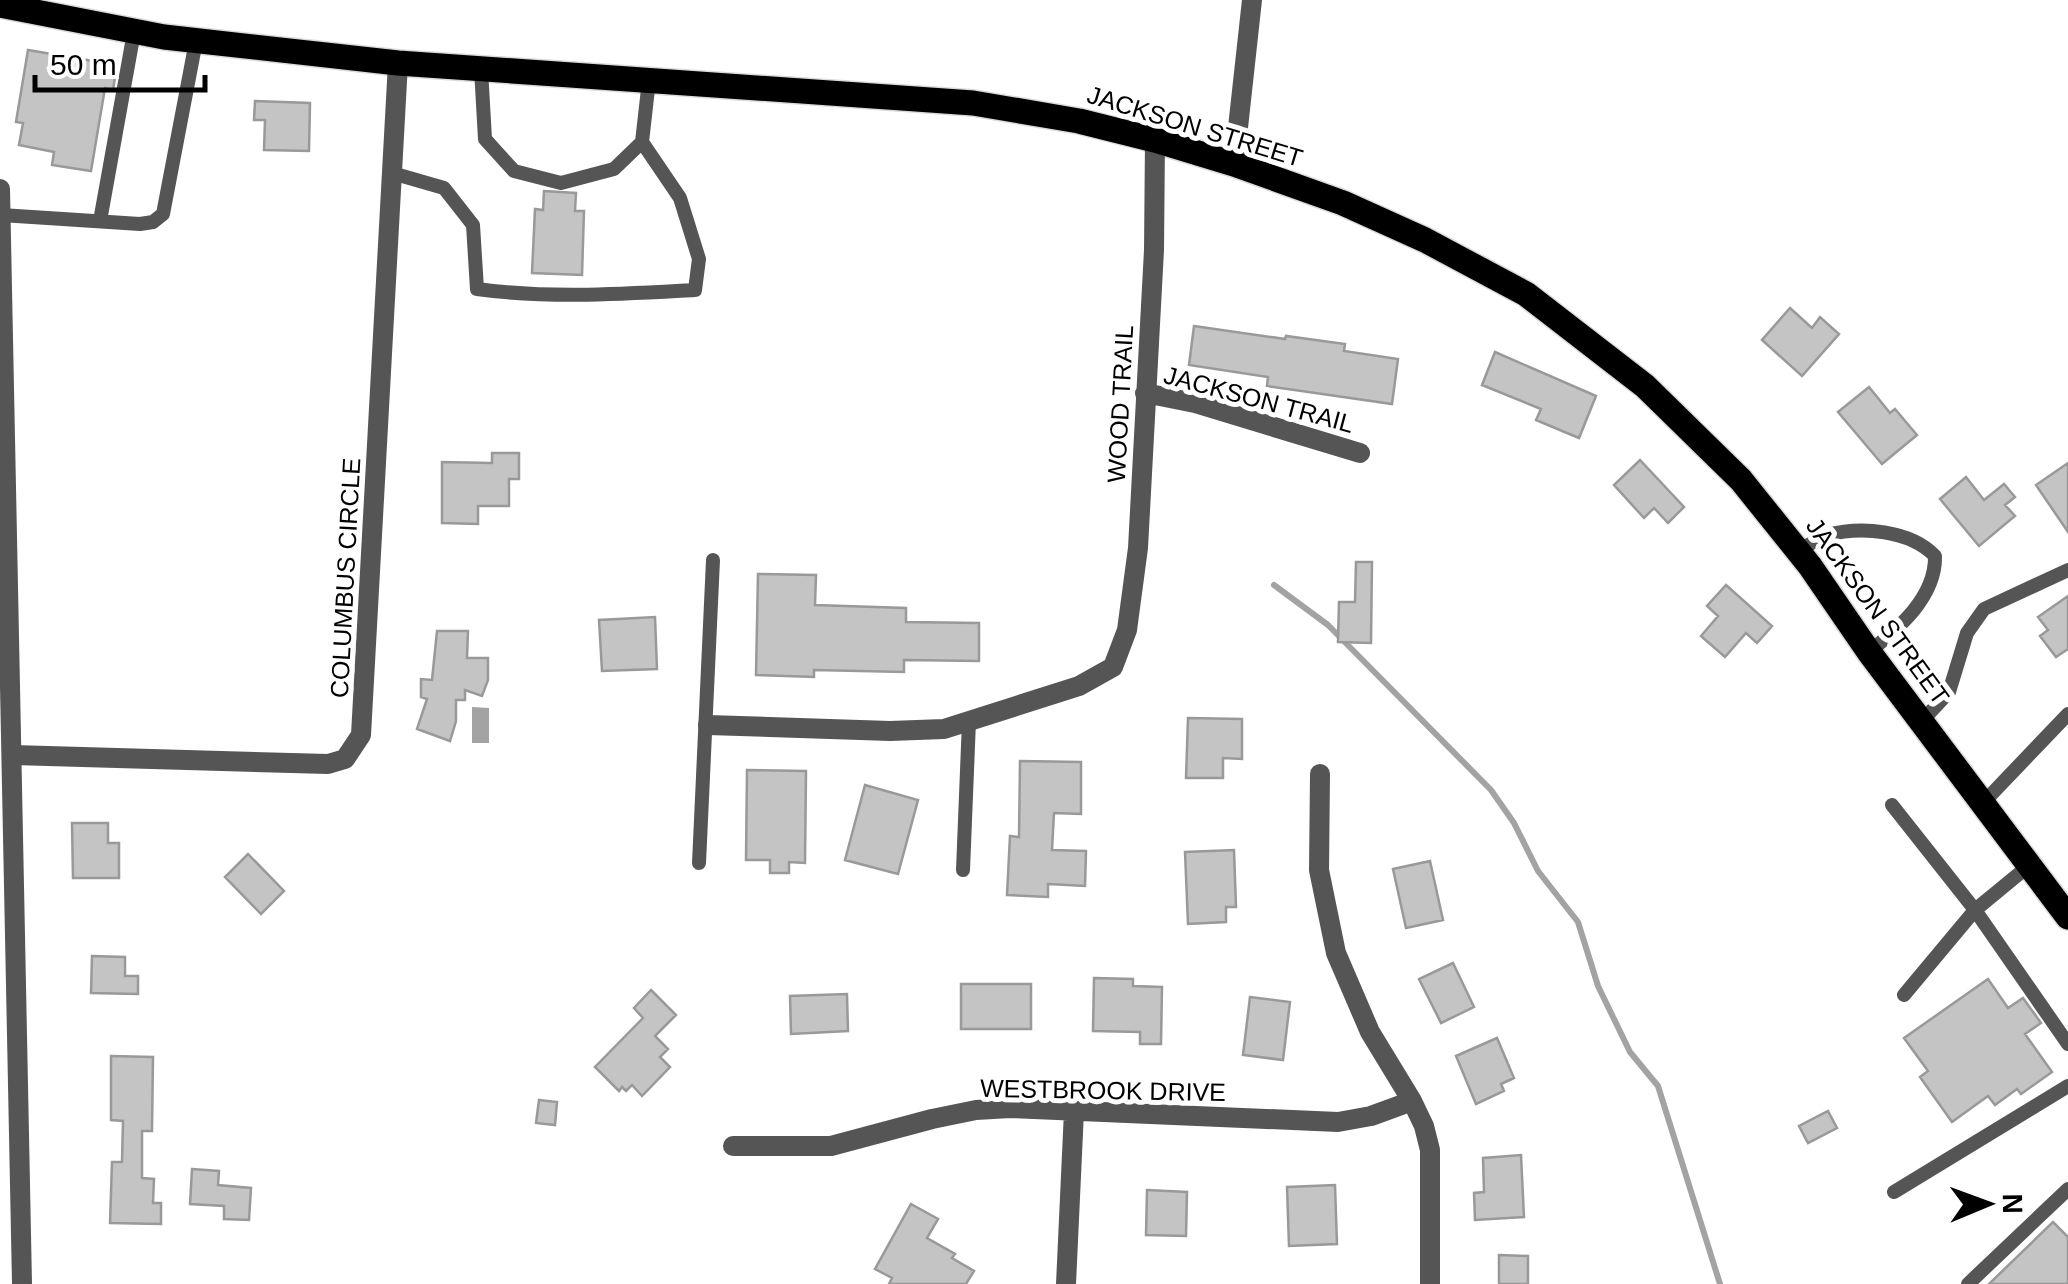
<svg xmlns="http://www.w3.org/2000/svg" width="2068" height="1284" viewBox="0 0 2068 1284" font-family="Helvetica,sans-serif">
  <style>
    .water { fill: #a3a3a3 }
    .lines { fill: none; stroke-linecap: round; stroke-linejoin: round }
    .stream { stroke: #a3a3a3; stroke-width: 6 }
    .building { fill: #c4c4c4; stroke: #999; stroke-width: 2.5 }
    .primary-casing { stroke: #dbdbdb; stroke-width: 28 }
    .service { stroke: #555; stroke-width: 14 }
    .minor { stroke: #555; stroke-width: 20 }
    .tertiary { stroke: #555; stroke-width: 20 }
    .primary { stroke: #000; stroke-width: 25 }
    .labels { text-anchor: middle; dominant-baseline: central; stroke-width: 10; stroke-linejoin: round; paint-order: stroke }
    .street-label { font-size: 25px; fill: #000; stroke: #fff }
  </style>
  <rect width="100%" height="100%" fill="#fff"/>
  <path class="water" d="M 472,707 L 489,708 L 489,743 L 472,743 Z"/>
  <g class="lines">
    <path class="stream" d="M 1274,585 L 1328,625 L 1491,790 L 1514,823 L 1538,871 L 1578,922 L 1598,986 L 1630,1052 L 1658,1086 L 1720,1284"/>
  </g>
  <path class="building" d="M 28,50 L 117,65 L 113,90 L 105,88 L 91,171 L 52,165 L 54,152 L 19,145 L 23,123 L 16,122 Z
    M 255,101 L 310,103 L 309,151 L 264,150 L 265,120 L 254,120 Z
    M 544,191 L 576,193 L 575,211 L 584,211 L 582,275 L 532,273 L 535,209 L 543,210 Z
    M 1790,308 L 1812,328 L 1820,317 L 1839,334 L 1802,376 L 1762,340 Z
    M 1194,326 L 1285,339 L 1286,336 L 1345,344 L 1344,351 L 1398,359 L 1392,404 L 1267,386 L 1268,377 L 1189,365 Z
    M 1495,352 L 1596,396 L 1579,438 L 1536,420 L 1541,409 L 1482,385 Z
    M 1869,387 L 1890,413 L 1895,409 L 1917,435 L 1882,464 L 1838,412 Z
    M 492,453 L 519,453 L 519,479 L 509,479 L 509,506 L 478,506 L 478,524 L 442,523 L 442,462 L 492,463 Z
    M 1640,460 L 1684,507 L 1668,523 L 1654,508 L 1644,518 L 1614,485 Z
    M 2068,463 L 2068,532 L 2036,485 Z
    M 1966,477 L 1984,500 L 2004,484 L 2015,497 L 2005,505 L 2015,516 L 1979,546 L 1940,499 Z
    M 1356,562 L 1372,562 L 1371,643 L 1338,642 L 1339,602 L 1355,602 Z
    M 758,574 L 816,575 L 815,605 L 906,608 L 906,622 L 979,623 L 979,661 L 904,660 L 904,672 L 814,670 L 814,677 L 756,675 Z
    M 1726,585 L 1772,626 L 1757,643 L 1746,633 L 1725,657 L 1701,636 L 1718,616 L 1707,606 Z
    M 2068,596 L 2068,649 L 2056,657 L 2040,636 L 2048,630 L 2038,617 Z
    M 655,617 L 657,669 L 602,671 L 599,620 Z
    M 437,631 L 468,631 L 467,658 L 488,658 L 488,680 L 482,696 L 465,690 L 465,700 L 456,700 L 456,721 L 450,741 L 417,729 L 427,699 L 421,697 L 421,679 L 432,680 Z
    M 1188,718 L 1242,719 L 1242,759 L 1223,758 L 1223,778 L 1186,778 Z
    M 1020,761 L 1081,762 L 1081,814 L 1054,813 L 1052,850 L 1086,851 L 1085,886 L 1048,884 L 1048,897 L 1007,895 L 1010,836 L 1019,837 Z
    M 747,770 L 806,771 L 805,863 L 789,862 L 789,873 L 770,873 L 770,860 L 746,860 Z
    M 865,785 L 918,800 L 898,874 L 845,860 Z
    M 72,823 L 108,823 L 108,843 L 119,843 L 119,878 L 73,878 Z
    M 1234,850 L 1236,907 L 1226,907 L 1226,922 L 1188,924 L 1185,852 Z
    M 248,854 L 284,891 L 261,914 L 225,877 Z
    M 1430,861 L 1443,920 L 1406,928 L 1393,869 Z
    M 92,956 L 125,957 L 125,976 L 138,976 L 138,994 L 91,993 Z
    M 1453,963 L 1474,1007 L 1441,1023 L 1419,979 Z
    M 1094,978 L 1133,979 L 1133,986 L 1162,987 L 1161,1044 L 1140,1044 L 1140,1032 L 1093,1031 Z
    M 1988,979 L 2008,1008 L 2023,998 L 2041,1023 L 2025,1034 L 2052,1072 L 2021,1094 L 2017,1089 L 1995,1105 L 1988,1096 L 1952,1122 L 1920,1077 L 1928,1071 L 1904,1038 Z
    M 961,984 L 1031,984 L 1031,1029 L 961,1029 Z
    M 651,990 L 676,1015 L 655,1036 L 668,1049 L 660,1057 L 670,1067 L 642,1096 L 632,1085 L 626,1091 L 622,1087 L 619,1091 L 595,1067 L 643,1018 L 634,1008 Z
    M 847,994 L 848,1031 L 791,1034 L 790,996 Z
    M 1250,997 L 1290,1002 L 1283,1060 L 1243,1055 Z
    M 1497,1038 L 1514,1078 L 1501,1084 L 1504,1091 L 1476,1104 L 1456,1056 Z
    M 111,1056 L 153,1057 L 152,1131 L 142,1131 L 142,1178 L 154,1179 L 153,1203 L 161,1203 L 161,1224 L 110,1223 L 112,1162 L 122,1162 L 123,1121 L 111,1120 Z
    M 539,1100 L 557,1102 L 555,1125 L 536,1123 Z
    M 1828,1111 L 1837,1128 L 1808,1143 L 1799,1126 Z
    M 1521,1155 L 1524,1217 L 1475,1220 L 1474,1193 L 1484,1192 L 1483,1158 Z
    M 192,1169 L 219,1171 L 218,1185 L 251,1188 L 249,1220 L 224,1219 L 224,1206 L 190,1204 Z
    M 1335,1185 L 1337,1244 L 1289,1246 L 1287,1187 Z
    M 1147,1190 L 1187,1192 L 1186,1236 L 1146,1235 Z
    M 911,1204 L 938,1219 L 927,1238 L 955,1254 L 952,1258 L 974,1271 L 966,1284 L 889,1284 L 892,1278 L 875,1269 Z
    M 2053,1222 L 2068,1237 L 2068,1284 L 1989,1284 Z
    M 1499,1255 L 1528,1256 L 1528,1284 L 1499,1284 Z"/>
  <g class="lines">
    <g class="primary-casing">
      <path id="primary" d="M 0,5 L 164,37 L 398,63 L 973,103 L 1079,121 L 1155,140 L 1234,164 L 1343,203 L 1425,240 L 1526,294 L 1645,386 L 1741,480 L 1810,566 L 1869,652 L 2068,917"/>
    </g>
    <path class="service" d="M 481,69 L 485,139 L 514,171 L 561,183 L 614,169 L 642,142
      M 392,173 L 444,188 L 473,225 L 477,289 C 550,299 622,294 695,290 L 699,259 L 680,198 L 642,142 L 649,80
      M 1,215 L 140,224 L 153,222 L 163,214 L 196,41
      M 100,221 L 134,32
      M 1799,552 C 1808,546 1817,537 1827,535 C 1861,526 1910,530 1935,556 C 1936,597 1899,628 1869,652
      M 1921,722 L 1949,692 L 1967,633 L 1984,609 L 2068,570
      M 1984,802 L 2068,714
      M 1892,805 L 1975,910 L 2068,1044
      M 699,863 L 713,560
      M 963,870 L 969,721
      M 1904,995 L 1975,910 L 2031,864
      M 1894,1192 L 2068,1086
      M 1968,1284 L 2068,1189"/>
    <path class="minor" d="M 1234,164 L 1252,0
      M 1145,393 L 1195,403 L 1360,453
      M 708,725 L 890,731 L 944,729 L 1079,686 L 1113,667 L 1127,630 L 1138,548 L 1154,250 L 1155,140
      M 13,755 L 328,764 L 345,759 L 361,735 L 398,63
      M 1320,774 L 1319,870 L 1336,953 L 1370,1032 L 1412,1101 L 1424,1126 L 1430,1150 L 1430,1284
      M 733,1146 L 831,1146 L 932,1119 L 976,1110 L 1010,1108 L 1338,1122 L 1371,1116 L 1412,1101
      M 1066,1284 L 1074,1111"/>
    <path class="tertiary" d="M 0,189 L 22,1284"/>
    <use href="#primary" class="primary"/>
  </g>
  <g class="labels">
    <g class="street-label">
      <text transform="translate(1195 126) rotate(17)">JACKSON STREET</text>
      <text transform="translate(1259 399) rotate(15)">JACKSON TRAIL</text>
      <text transform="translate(1120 404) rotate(-87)">WOOD TRAIL</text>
      <text transform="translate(345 578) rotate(-87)">COLUMBUS CIRCLE</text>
      <text transform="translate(1878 611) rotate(54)">JACKSON STREET</text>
      <text transform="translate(1103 1090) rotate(1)">WESTBROOK DRIVE</text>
    </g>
  </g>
  <g transform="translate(1988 1204) rotate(89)" stroke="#ffffff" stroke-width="8" paint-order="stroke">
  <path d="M0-8L18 38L0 25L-18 38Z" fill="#000000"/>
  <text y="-15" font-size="28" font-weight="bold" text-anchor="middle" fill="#000000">N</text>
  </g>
  <path d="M35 75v15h170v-15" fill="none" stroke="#000000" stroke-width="5"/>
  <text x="50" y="75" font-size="30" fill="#000000" stroke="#ffffff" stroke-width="8" paint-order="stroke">50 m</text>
</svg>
